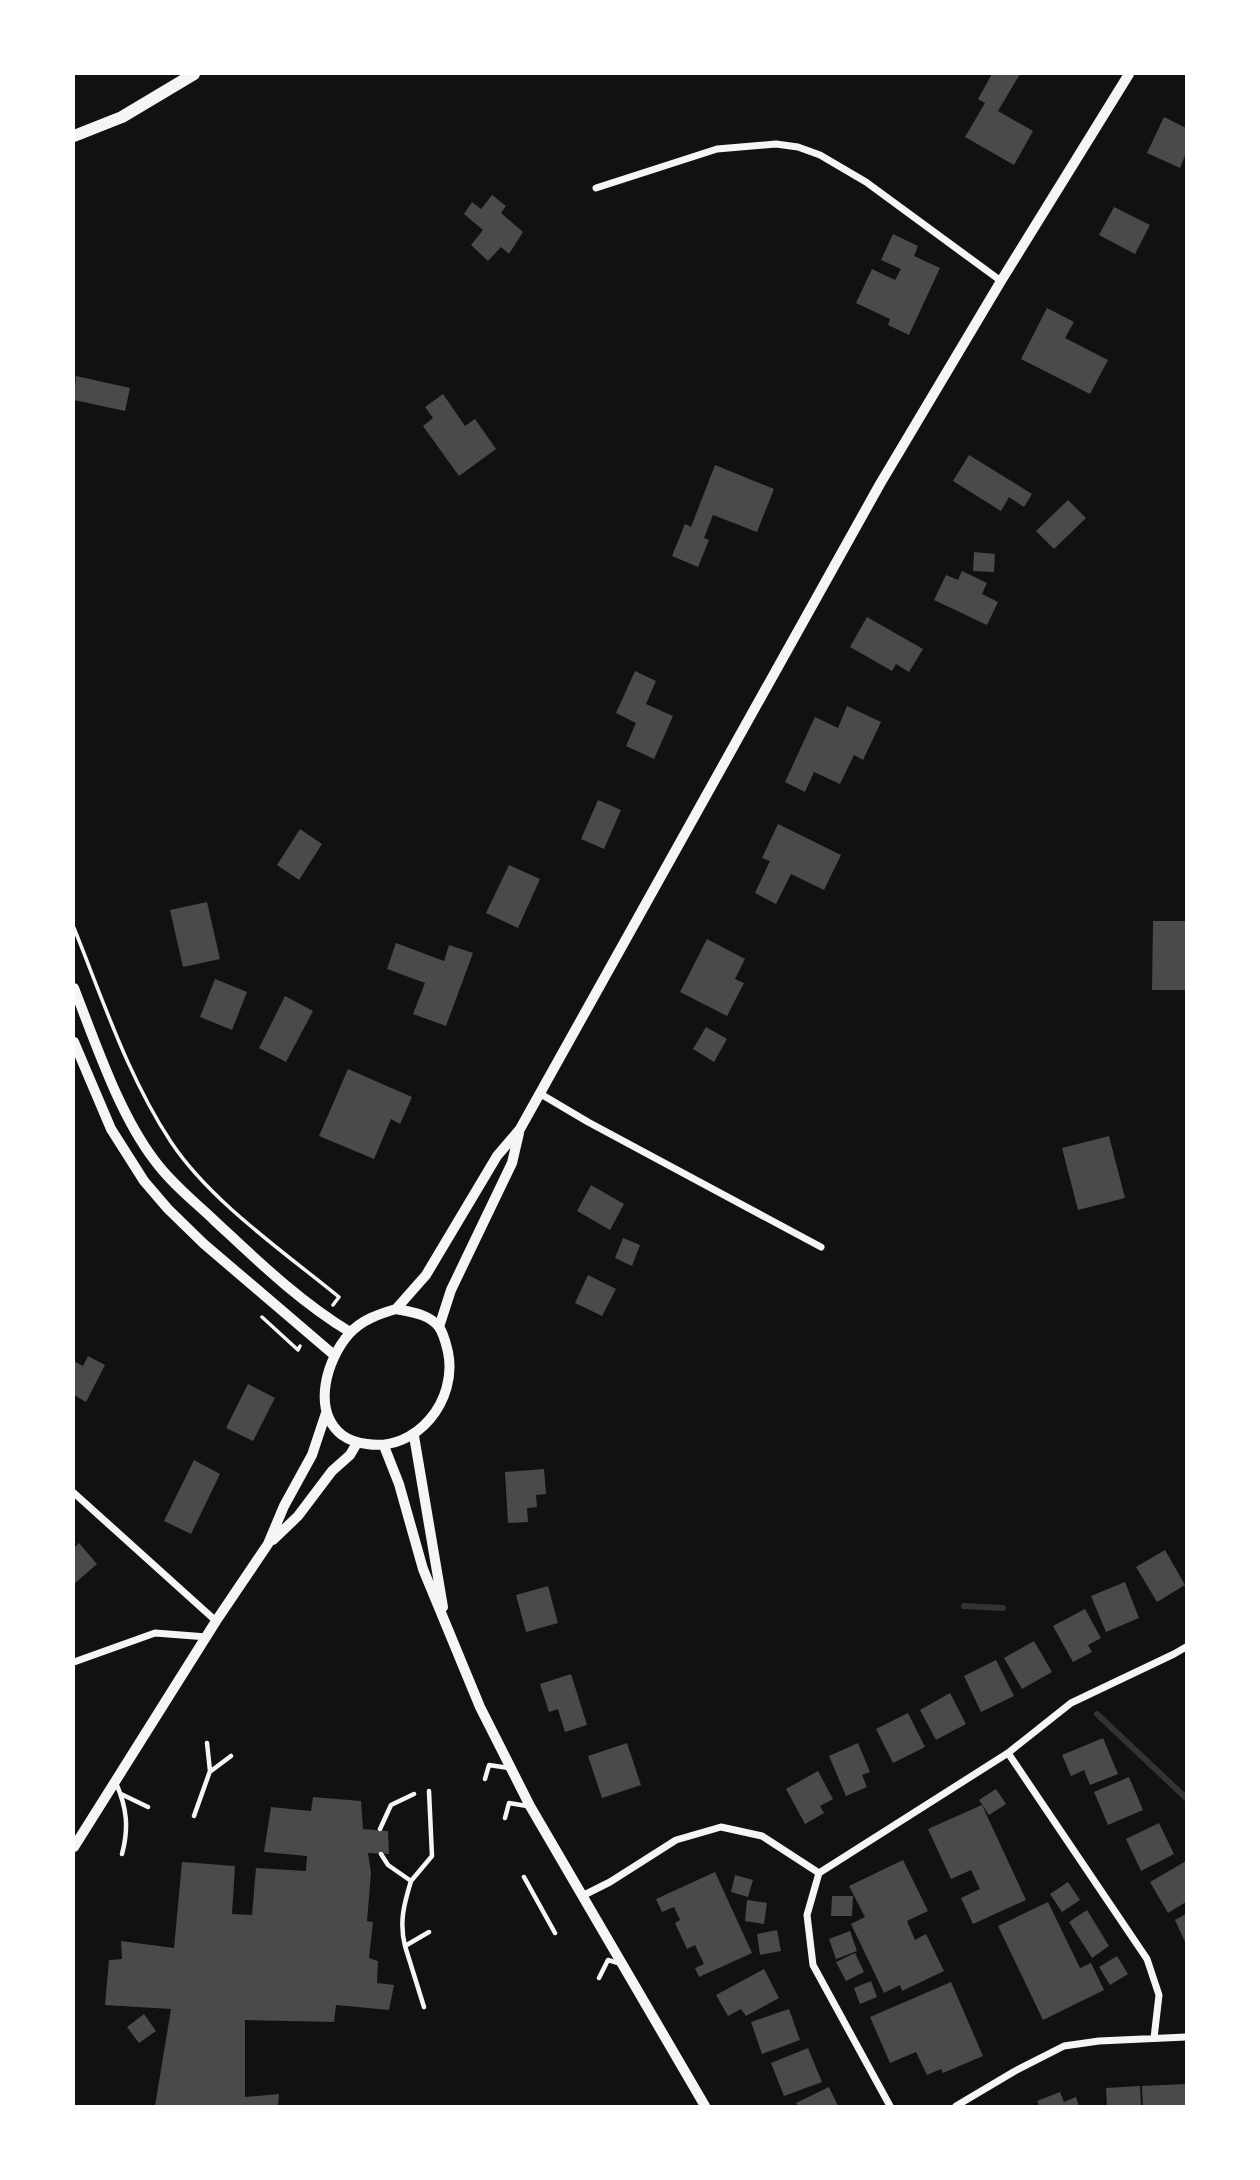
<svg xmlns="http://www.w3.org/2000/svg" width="1260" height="2180" viewBox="0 0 1260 2180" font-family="'DM Sans',sans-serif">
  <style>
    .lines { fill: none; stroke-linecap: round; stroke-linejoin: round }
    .stream { stroke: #333; stroke-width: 6 }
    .building { fill: #4a4a4a }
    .path { stroke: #f5f5f5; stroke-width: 3.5 }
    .service { stroke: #f5f5f5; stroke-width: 4.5 }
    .minor { stroke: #f5f5f5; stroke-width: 7 }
    .tertiary { stroke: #f5f5f5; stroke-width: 10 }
    .secondary { stroke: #f5f5f5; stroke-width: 12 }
  </style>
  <rect width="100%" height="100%" fill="#111"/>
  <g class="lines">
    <path class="stream" d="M 964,1606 L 1003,1608
      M 1097,1714 L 1186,1798"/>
  </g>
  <path class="building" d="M 992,74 L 1020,74 L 998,111 L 1033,131 L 1014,165 L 965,137 L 985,103 L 978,99 Z
    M 1164,117 L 1186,128 L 1186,153 L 1180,168 L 1147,153 Z
    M 492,195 L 506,206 L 501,213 L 523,232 L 509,254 L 501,247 L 488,261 L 471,245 L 483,230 L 464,214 L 472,202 L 481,209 Z
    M 1114,207 L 1150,225 L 1135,254 L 1099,235 Z
    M 893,234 L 918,246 L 914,256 L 940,268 L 909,335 L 888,325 L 890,319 L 856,303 L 872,269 L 895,280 L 901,269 L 881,260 Z
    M 1047,308 L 1074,322 L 1065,338 L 1108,360 L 1090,394 L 1021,359 Z
    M 76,376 L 130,388 L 125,411 L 74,400 Z
    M 443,394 L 465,426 L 475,419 L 496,449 L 459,476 L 423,426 L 433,418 L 425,407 Z
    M 969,455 L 1032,494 L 1024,507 L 1009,497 L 1001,511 L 953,481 Z
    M 715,465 L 774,489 L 757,532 L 713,515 L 704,538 L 709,540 L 698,567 L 672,556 L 685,524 L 691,527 Z
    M 1068,500 L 1086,518 L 1054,549 L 1036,531 Z
    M 974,552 L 995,554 L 994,572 L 973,571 Z
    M 962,571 L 987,583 L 982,594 L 998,602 L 987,625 L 934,600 L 946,575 L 958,580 Z
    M 867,617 L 923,649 L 909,672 L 896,664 L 892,671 L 850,647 Z
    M 635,671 L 656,681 L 646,704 L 673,716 L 654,759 L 626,746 L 636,723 L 616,713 Z
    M 847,706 L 881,722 L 863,760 L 854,755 L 840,784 L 814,772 L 805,792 L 785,782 L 815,717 L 838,728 Z
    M 598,800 L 621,810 L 604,849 L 581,839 Z
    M 778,824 L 841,855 L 824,890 L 791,874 L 776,904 L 755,893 L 770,861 L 762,858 Z
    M 300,829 L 322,844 L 299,880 L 277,865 Z
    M 509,865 L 540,879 L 518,928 L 486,913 Z
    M 207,902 L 220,959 L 183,967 L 170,910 Z
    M 1153,921 L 1186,921 L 1186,990 L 1152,990 Z
    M 707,939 L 745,959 L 735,979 L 744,983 L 727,1016 L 680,992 Z
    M 396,943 L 444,961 L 449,945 L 473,953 L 446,1026 L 413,1014 L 425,983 L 387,969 Z
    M 215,979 L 247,992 L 232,1030 L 200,1017 Z
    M 285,996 L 313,1011 L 286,1062 L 259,1048 Z
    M 706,1027 L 727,1039 L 714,1062 L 693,1049 Z
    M 348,1069 L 412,1097 L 400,1124 L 391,1119 L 374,1159 L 319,1136 Z
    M 1109,1136 L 1125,1198 L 1078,1210 L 1062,1148 Z
    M 591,1185 L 624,1204 L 610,1230 L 577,1211 Z
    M 623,1238 L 640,1245 L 632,1266 L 615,1258 Z
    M 588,1275 L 616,1289 L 602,1316 L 575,1303 Z
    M 88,1356 L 105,1365 L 86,1402 L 74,1395 L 74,1361 L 83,1366 Z
    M 248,1384 L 275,1398 L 253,1441 L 226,1428 Z
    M 194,1460 L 220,1474 L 191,1534 L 164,1521 Z
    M 544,1469 L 546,1494 L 536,1495 L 537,1507 L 527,1508 L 528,1522 L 508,1523 L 505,1472 Z
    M 79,1543 L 97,1564 L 74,1584 L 74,1548 Z
    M 1165,1550 L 1185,1585 L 1157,1602 L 1136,1567 Z
    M 1125,1582 L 1139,1618 L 1106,1632 L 1091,1596 Z
    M 548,1586 L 558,1623 L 526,1632 L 516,1595 Z
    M 1085,1609 L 1101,1638 L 1088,1645 L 1092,1652 L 1073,1662 L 1053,1626 Z
    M 1034,1641 L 1052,1672 L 1022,1689 L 1004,1658 Z
    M 996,1660 L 1014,1696 L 981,1712 L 964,1676 Z
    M 571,1674 L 587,1725 L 565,1732 L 558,1709 L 549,1712 L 540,1684 Z
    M 950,1693 L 966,1724 L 936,1740 L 920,1710 Z
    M 908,1713 L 925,1747 L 893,1763 L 876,1729 Z
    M 1103,1738 L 1118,1774 L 1090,1785 L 1084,1770 L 1071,1776 L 1062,1755 Z
    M 627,1743 L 641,1785 L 602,1798 L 588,1756 Z
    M 858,1743 L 870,1772 L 862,1775 L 867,1787 L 846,1796 L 829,1756 Z
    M 818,1771 L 833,1799 L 820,1806 L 824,1813 L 805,1824 L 786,1789 Z
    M 1129,1777 L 1143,1810 L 1108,1825 L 1094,1792 Z
    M 996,1789 L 1006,1804 L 989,1815 L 979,1800 Z
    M 313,1797 L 361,1801 L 363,1829 L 388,1831 L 389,1854 L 368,1853 L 371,1873 L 367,1921 L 373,1922 L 369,1958 L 378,1961 L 377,1983 L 394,1985 L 389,2010 L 336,2005 L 334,2022 L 245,2020 L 245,2097 L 279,2094 L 278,2106 L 155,2106 L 171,2009 L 105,2005 L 109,1960 L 122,1959 L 121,1941 L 174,1948 L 182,1862 L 235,1866 L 232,1914 L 252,1915 L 256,1868 L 306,1871 L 307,1856 L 264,1852 L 271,1807 L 311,1811 Z
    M 982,1805 L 1026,1900 L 973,1924 L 961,1898 L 980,1889 L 971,1870 L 951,1879 L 928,1829 Z
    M 1159,1823 L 1174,1854 L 1141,1871 L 1126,1839 Z
    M 903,1860 L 928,1911 L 907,1921 L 915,1940 L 926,1934 L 944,1971 L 902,1991 L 900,1985 L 884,1993 L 851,1924 L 865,1917 L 849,1886 Z
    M 1186,1861 L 1186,1902 L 1168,1913 L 1150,1882 Z
    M 715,1872 L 752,1953 L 699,1977 L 695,1968 L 704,1964 L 695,1945 L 687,1949 L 675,1923 L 680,1920 L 674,1907 L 662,1912 L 656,1899 Z
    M 735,1875 L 753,1880 L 748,1897 L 731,1892 Z
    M 1068,1882 L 1080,1900 L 1062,1912 L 1050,1894 Z
    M 832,1896 L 853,1896 L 852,1916 L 831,1916 Z
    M 747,1900 L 767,1903 L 764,1924 L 745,1921 Z
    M 1048,1902 L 1080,1968 L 1091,1963 L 1104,1990 L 1043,2020 L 998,1926 Z
    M 1087,1910 L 1109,1946 L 1092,1958 L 1069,1922 Z
    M 1186,1914 L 1186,1944 L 1175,1920 Z
    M 777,1930 L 781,1951 L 760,1955 L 757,1934 Z
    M 850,1931 L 857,1951 L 836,1959 L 829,1939 Z
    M 855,1953 L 864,1972 L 846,1981 L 836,1962 Z
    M 1117,1956 L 1128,1974 L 1110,1985 L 1099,1967 Z
    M 764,1969 L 779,1998 L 746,2016 L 741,2009 L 728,2016 L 716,1995 Z
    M 871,1981 L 877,1997 L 860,2004 L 854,1988 Z
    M 951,1982 L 983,2056 L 943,2073 L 941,2069 L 927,2075 L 916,2052 L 890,2063 L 870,2017 Z
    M 789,2009 L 800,2040 L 762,2054 L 751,2022 Z
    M 144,2014 L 156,2031 L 139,2043 L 127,2027 Z
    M 808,2048 L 822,2082 L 784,2096 L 771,2063 Z
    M 1186,2084 L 1186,2106 L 1143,2106 L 1142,2086 Z
    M 1140,2086 L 1141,2106 L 1107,2106 L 1106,2088 Z
    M 829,2087 L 838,2106 L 798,2106 L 796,2103 Z
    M 1060,2092 L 1064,2102 L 1076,2097 L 1079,2106 L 1039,2106 L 1037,2101 Z"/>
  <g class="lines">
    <path class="path" d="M 74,928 C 103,1000 128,1077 171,1142 C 210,1201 284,1252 339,1297 L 333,1305
      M 262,1317 L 298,1350 L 300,1346"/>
    <path class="service" d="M 211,1771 L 231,1756
      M 485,1779 L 489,1765 L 509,1768
      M 116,1783 C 127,1808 129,1828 122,1854
      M 121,1794 L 148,1807
      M 194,1816 L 210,1771 L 207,1743
      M 505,1818 L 509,1803 L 527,1806
      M 380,1829 L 391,1805 L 414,1794
      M 381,1854 L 388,1865 L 411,1881 C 404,1904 399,1922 405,1946
      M 524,1877 L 555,1933
      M 411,1881 L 432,1856 L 429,1791
      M 599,1978 L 608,1960 L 618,1963
      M 424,2007 L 405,1946 L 429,1932"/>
    <path class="minor" d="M 596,188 L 717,149 L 776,144 L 798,147 L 820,155 L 866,182 L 1001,281
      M 539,1093 L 588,1122 L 821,1247
      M 74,1493 L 216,1621
      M 74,1662 L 155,1633 L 207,1637
      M 1008,1753 L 1147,1959 L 1159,1995 L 1154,2038
      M 582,1896 L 610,1882 L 676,1840 L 721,1827 L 762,1836 L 819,1873
      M 890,2106 L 813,1965 L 807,1915 L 819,1873 L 1008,1753 L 1071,1703 L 1174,1654 L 1186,1647
      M 956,2106 L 1015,2071 L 1064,2046 L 1099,2041 L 1186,2037"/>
    <path class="tertiary" d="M 74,988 C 96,1044 119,1114 155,1161 C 172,1184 195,1202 215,1221 C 258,1261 300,1302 350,1332
      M 74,1042 L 111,1129 L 144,1181 L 168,1209 L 204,1244 L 334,1355
      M 396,1309 L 426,1275 L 497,1156 L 520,1129 L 880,484 L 1001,281 L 1129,74
      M 396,1309 C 411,1312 429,1314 439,1327 C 444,1334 446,1344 448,1352 C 458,1400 417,1452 367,1444 C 358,1443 349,1440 342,1435 C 311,1410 327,1359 349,1334 C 361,1320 379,1314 396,1309 Z
      M 439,1327 L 451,1290 L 512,1163 L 519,1133
      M 414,1436 L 443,1607
      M 384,1446 L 399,1484 L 423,1569 L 480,1707 L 530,1806 L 705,2106
      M 273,1540 L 298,1516 L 332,1471 L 350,1455 L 357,1443
      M 74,1847 L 216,1621 L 268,1544 L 284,1506 L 312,1455 L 326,1413"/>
    <path class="secondary" d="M 74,136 L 122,117 L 194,74"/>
  </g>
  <rect width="1260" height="2180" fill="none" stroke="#ffffff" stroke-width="150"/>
</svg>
